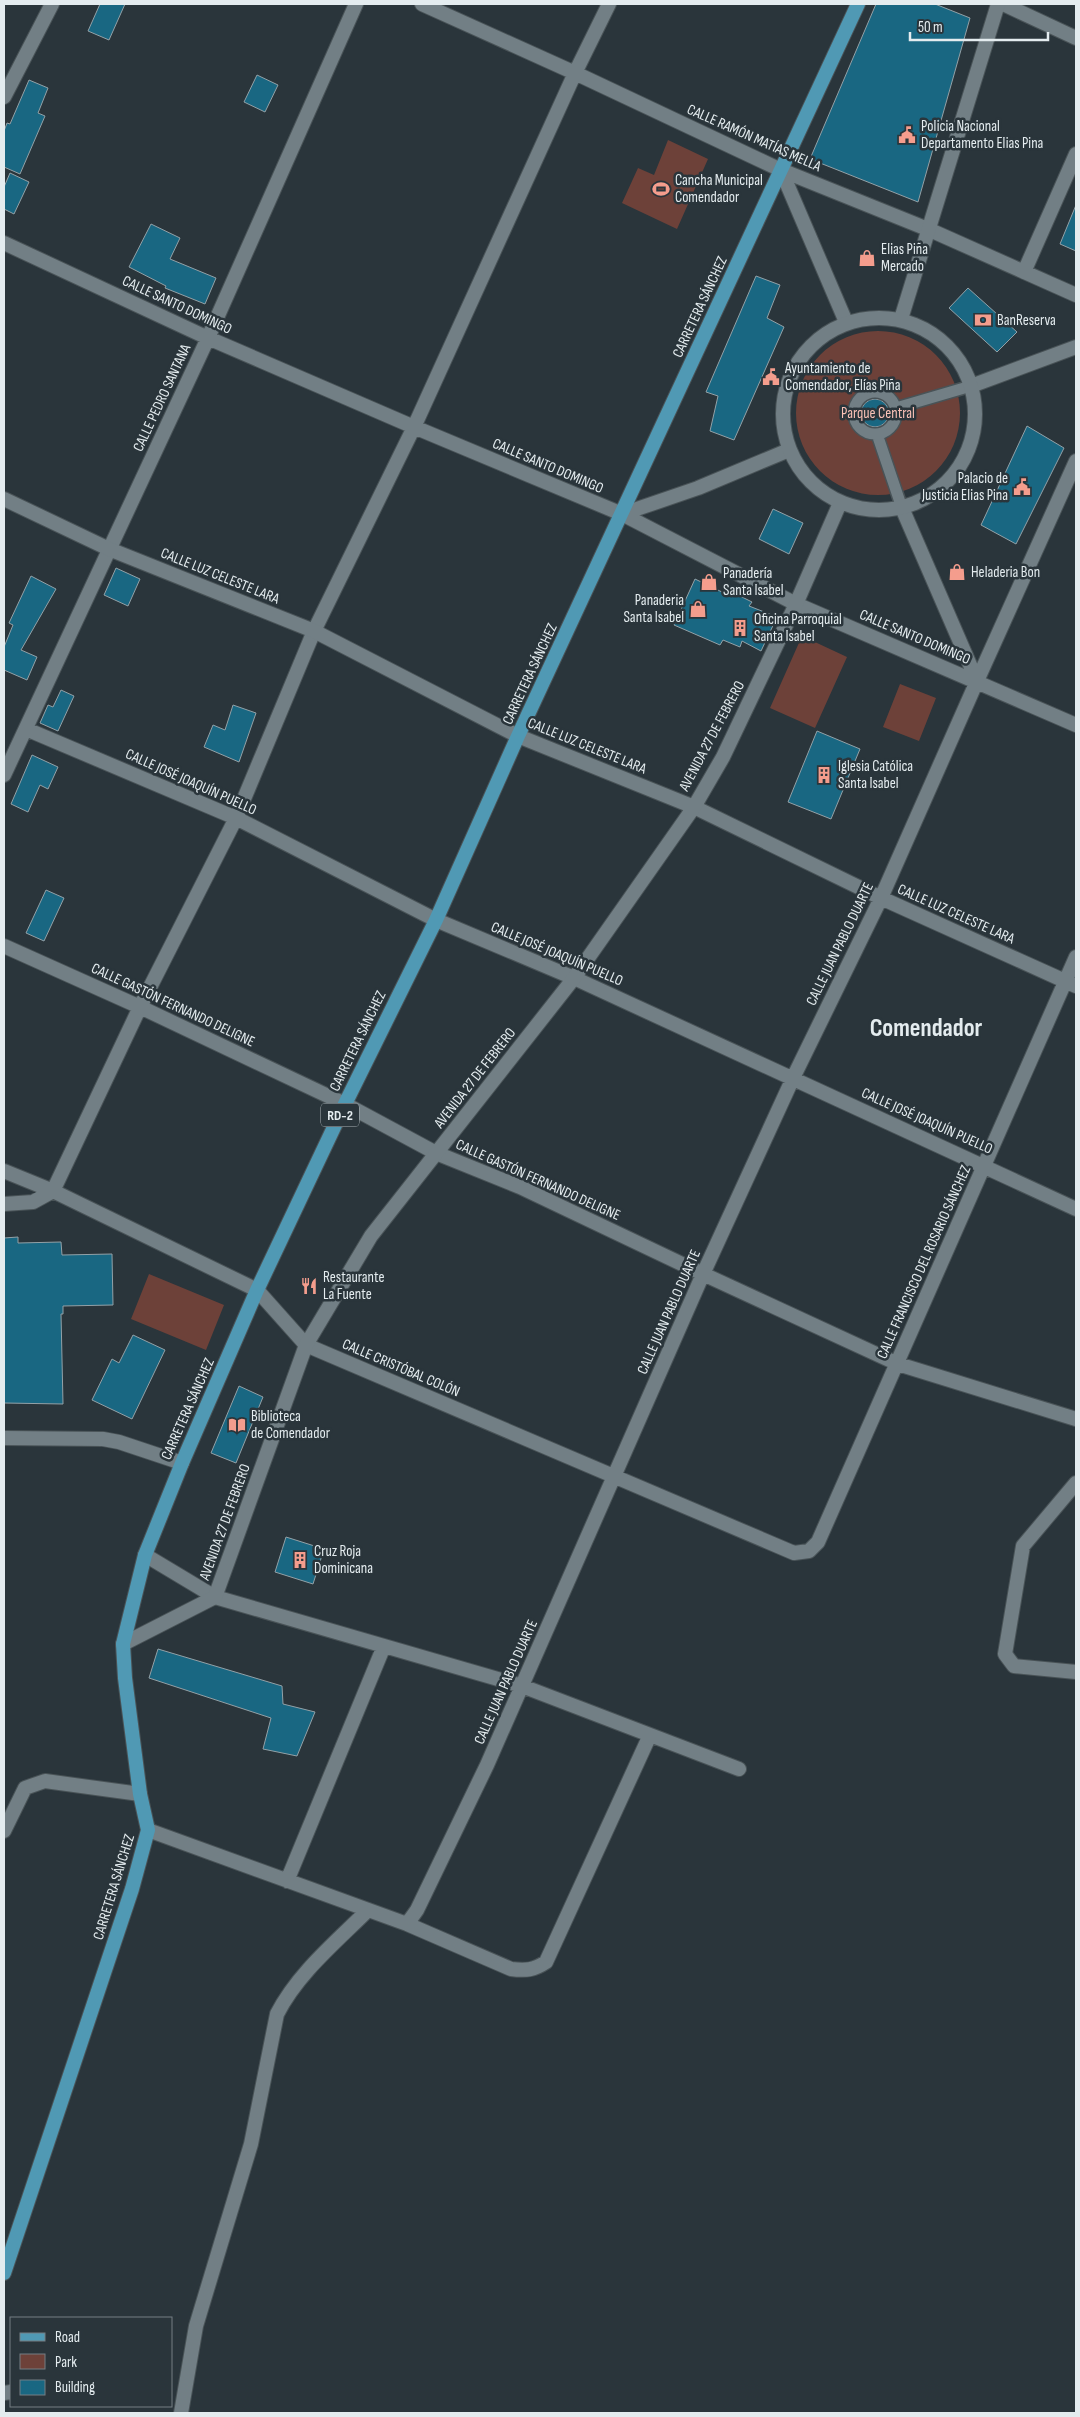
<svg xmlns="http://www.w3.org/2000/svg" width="1080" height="2417" viewBox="0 0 1080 2417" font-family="'Sofia Sans Condensed',sans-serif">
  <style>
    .green { fill: #6d4139 }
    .building { fill: #196782; stroke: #93a1a7 }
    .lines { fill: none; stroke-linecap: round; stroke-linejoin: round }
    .pedestrian-casing { stroke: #495357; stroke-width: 14 }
    .minor-casing { stroke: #495357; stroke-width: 16 }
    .tertiary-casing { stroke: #495357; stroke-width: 16 }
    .primary-casing { stroke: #495357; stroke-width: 16 }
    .pedestrian { stroke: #727f85; stroke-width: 11 }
    .minor { stroke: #727f85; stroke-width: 14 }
    .tertiary { stroke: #727f85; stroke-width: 14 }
    .primary { stroke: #5099b4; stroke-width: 14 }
    .labels { text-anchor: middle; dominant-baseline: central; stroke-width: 5; stroke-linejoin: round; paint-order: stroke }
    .shield { fill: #2a353b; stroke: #acb5b9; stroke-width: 1 }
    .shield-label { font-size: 14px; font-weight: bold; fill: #e4ecef }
    .poi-label { font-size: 15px; fill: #e4ecef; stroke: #2a353b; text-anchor: start }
    .street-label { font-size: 15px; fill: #e4ecef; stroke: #2a353b }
    .park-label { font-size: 15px; fill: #fbc2b7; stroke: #2a353b }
    .town-label { font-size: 25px; font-weight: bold; fill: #e4ecef; stroke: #2a353b }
  </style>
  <rect width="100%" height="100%" fill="#2a353b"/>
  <path class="green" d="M 668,140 L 708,159 L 677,229 L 622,203 L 638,168 L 654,175 Z
    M796 413a82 82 0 1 1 164 0a82 82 0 1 1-164 0Z
    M 802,636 L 847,657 L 815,728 L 770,708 Z
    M 900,684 L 936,698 L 919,741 L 883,727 Z
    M 149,1274 L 224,1305 L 206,1350 L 131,1319 Z"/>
  <path class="building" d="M 100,4 L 125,4 L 109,40 L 88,31 Z
    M 876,4 L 935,4 L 970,18 L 918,202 L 810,159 Z
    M 257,75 L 278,85 L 265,112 L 244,102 Z
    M 29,80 L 48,88 L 38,113 L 45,116 L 20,174 L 4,167 L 4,131 L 7,123 L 10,124 Z
    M 10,173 L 29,182 L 14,214 L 4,209 L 4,187 Z
    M 1076,205 L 1076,251 L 1060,244 Z
    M 151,224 L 180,238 L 170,259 L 216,278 L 205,304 L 165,288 L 166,286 L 129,267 Z
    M 756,276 L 780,285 L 767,318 L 784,327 L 734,440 L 710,431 L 718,396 L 706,392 Z
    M 968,288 L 1017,332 L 997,352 L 949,308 Z
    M861 413a14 14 0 1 1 28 0a14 14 0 1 1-28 0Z
    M 1027,426 L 1064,448 L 1016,544 L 981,525 Z
    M 773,509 L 803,523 L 789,554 L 759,539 Z
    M 116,568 L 140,579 L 128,606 L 104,595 Z
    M 31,576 L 56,589 L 21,650 L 37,657 L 27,680 L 4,670 L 4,647 L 13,625 L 9,623 Z
    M 695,579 L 724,593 L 726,589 L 752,602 L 749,606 L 777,617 L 761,651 L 742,641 L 740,647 L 723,640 L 720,645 L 674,625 Z
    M 61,690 L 74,696 L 58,731 L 40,723 L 48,705 L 53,707 Z
    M 233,705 L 256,713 L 239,762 L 204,747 L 213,725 L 225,730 Z
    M 817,731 L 860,749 L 831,819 L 788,802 Z
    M 32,755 L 58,767 L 48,789 L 40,785 L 28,812 L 11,804 Z
    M 46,890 L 64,898 L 44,941 L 26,933 Z
    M 18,1237 L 18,1243 L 61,1242 L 62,1255 L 112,1254 L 113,1305 L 63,1306 L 63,1314 L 61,1314 L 63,1404 L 4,1403 L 4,1238 Z
    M 133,1335 L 165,1350 L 132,1419 L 92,1400 L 112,1359 L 119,1363 Z
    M 239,1386 L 263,1397 L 236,1463 L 211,1453 Z
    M 286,1537 L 324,1549 L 313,1584 L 275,1572 Z
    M 158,1649 L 282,1686 L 283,1704 L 315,1712 L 297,1756 L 263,1749 L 271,1718 L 149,1678 Z"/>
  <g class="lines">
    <g class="pedestrian-casing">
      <path id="pedestrian" d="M854 413a21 21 0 1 1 42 0a21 21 0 1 1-42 0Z
        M 896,408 L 971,386
        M 877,434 L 902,508"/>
    </g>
    <g class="minor-casing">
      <path id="minor" d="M 422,4 L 575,73 L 781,170 L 930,230 L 1076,295
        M 1003,4 L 1076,38
        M 4,97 L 52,4
        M 781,170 L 846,322
        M 4,243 L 208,338 L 414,427 L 622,514 L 796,604 L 1076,725
        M 1024,272 L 1076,154
        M 971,386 L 1076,347
        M 902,508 L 977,681
        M 622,514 L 698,488 L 789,450
        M 26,729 L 236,818 L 436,920 L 574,978 L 1076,1209
        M 4,775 L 208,338 L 356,4
        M 694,807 L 881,898 L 1076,986
        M 4,946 L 140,1007 L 345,1104 L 436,1153 L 520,1187 L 703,1274 L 898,1364 L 1076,1419
        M 4,1171 L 53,1191 L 257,1290 L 306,1345 L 794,1553 L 809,1551 L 818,1542 L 1076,957
        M 4,1204 L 33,1202 L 53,1191 L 140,1007 L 236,818 L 314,631 L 414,427 L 575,73 L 609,4
        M 4,1438 L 103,1439 L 119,1442 L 182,1463
        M 1076,1483 L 1023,1546 L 1005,1654 L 1014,1666 L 1076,1672
        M 145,1555 L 215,1597 L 522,1686 L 739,1769
        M 148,1830 L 407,1924 L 417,1910 L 487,1765 L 703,1274 L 793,1078 L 881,898 L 977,681 L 1076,461
        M 4,1831 L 25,1788 L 45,1781 L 140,1794
        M 287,1881 L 384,1646
        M 407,1924 L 511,1969 C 526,1971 534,1970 546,1962 L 650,1735
        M 4,2393 L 11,2392
        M 181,2413 L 196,2326 L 251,2144 L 277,2014 C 298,1973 336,1942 368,1910"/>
    </g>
    <g class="tertiary-casing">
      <path id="tertiary" d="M783 414a96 96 0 1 1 192 0a96 96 0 1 1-192 0Z
        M 901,319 L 998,4
        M 4,499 L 109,549 L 314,631 L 518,736 L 694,807
        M 123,1644 L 215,1597 L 306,1345 L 371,1236 L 574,978 L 694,807 L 723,757 L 796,604 L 840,503"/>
    </g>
    <g class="primary-casing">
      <path id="primary" d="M 4,2273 L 132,1889 L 148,1830 L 140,1794 L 125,1678 L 123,1644 L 145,1555 L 182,1463 L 257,1290 L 345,1104 L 436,920 L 518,736 L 858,4"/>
    </g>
    <use href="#pedestrian" class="pedestrian"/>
    <use href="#minor" class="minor"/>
    <use href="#tertiary" class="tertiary"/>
    <use href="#primary" class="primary"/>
  </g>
  <defs>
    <g id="civic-bare" transform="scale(1.35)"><path d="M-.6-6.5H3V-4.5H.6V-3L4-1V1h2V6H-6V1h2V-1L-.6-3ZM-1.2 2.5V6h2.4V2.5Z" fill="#f49d8d" stroke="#2a353b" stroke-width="2.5" paint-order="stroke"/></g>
    <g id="stadium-bare" transform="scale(1.35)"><path d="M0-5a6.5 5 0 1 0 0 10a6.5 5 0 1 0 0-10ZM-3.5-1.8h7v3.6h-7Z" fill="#f49d8d" stroke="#2a353b" stroke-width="2.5" paint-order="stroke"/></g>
    <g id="shop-bare" transform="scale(1.35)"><path d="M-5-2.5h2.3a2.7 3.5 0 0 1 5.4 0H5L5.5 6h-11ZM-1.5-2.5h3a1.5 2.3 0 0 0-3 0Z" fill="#f49d8d" stroke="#2a353b" stroke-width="2.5" paint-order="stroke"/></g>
    <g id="bank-bare" transform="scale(1.35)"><path d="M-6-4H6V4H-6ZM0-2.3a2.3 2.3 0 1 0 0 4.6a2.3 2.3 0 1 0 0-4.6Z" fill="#f49d8d" stroke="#2a353b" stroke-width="2.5" paint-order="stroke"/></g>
    <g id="building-bare" transform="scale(1.35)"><path d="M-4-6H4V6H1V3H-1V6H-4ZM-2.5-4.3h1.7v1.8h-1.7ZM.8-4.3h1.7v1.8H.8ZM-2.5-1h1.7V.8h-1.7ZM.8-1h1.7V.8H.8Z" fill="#f49d8d" stroke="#2a353b" stroke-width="2.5" paint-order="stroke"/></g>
    <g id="restaurant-bare" transform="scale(1.35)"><path d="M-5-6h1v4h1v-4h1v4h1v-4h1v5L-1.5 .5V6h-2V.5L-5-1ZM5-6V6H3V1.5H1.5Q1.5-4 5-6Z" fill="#f49d8d" stroke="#2a353b" stroke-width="2.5" paint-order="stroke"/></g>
    <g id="library-bare" transform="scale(1.35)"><path d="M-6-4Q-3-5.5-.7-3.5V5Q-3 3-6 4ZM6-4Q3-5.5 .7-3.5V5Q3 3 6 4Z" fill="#f49d8d" stroke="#2a353b" stroke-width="2.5" paint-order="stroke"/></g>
  </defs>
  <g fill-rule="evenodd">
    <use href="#civic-bare" x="907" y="135"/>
    <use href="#stadium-bare" x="661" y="189"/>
    <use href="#shop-bare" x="867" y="258"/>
    <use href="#bank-bare" x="983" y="320"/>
    <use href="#civic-bare" x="771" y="377"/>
    <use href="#civic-bare" x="1022" y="487"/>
    <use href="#shop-bare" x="957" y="572"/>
    <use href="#shop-bare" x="709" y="582"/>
    <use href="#shop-bare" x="698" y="609"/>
    <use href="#building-bare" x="740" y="628"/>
    <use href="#building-bare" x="824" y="775"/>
    <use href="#restaurant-bare" x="309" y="1286"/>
    <use href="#library-bare" x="237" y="1425"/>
    <use href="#building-bare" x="300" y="1560"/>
  </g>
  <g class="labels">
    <rect class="shield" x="321" y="1103.5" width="38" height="23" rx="4"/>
    <g class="shield-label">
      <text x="340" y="1115">RD-2</text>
    </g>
    <g class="poi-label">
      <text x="921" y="126">Policia Nacional<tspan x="921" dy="17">Departamento Elias Pina</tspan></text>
      <text x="675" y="180">Cancha Municipal<tspan x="675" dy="17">Comendador</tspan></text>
      <text x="881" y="249">Elias Piña<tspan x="881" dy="17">Mercado</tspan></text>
      <text x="997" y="320">BanReserva</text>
      <text x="785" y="368">Ayuntamiento de<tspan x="785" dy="17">Comendador, Elías Piña</tspan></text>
      <text x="1008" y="478" text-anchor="end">Palacio de<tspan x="1008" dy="17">Justicia Elias Pina</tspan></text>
      <text x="971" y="572">Heladeria Bon</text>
      <text x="723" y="573">Panadería<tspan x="723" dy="17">Santa Isabel</tspan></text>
      <text x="684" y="600" text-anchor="end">Panaderia<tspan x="684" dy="17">Santa Isabel</tspan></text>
      <text x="754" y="619">Oficina Parroquial<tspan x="754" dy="17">Santa Isabel</tspan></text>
      <text x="838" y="766">Iglesia Católica<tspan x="838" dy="17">Santa Isabel</tspan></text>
      <text x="323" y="1277">Restaurante<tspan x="323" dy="17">La Fuente</tspan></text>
      <text x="251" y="1416">Biblioteca<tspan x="251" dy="17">de Comendador</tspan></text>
      <text x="314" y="1551">Cruz Roja<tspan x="314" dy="17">Dominicana</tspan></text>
    </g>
    <g class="street-label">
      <text transform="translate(754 138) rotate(24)">CALLE RAMÓN MATÍAS MELLA</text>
      <text transform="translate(177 305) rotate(25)">CALLE SANTO DOMINGO</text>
      <text transform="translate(700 307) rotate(-65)">CARRETERA SÁNCHEZ</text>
      <text transform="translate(162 398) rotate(-65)">CALLE PEDRO SANTANA</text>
      <text transform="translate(548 466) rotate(23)">CALLE SANTO DOMINGO</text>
      <text transform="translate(220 576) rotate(22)">CALLE LUZ CELESTE LARA</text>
      <text transform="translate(915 637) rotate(23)">CALLE SANTO DOMINGO</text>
      <text transform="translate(530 674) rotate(-65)">CARRETERA SÁNCHEZ</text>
      <text transform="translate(712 736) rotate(-62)">AVENIDA 27 DE FEBRERO</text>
      <text transform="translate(587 746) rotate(22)">CALLE LUZ CELESTE LARA</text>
      <text transform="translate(191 782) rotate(24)">CALLE JOSÉ JOAQUÍN PUELLO</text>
      <text transform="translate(956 914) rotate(24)">CALLE LUZ CELESTE LARA</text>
      <text transform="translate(840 944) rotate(-64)">CALLE JUAN PABLO DUARTE</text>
      <text transform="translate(557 954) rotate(23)">CALLE JOSÉ JOAQUÍN PUELLO</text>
      <text transform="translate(173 1005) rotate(25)">CALLE GASTÓN FERNANDO DELIGNE</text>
      <text transform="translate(358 1041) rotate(-64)">CARRETERA SÁNCHEZ</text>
      <text transform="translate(475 1078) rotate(-52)">AVENIDA 27 DE FEBRERO</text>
      <text transform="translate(927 1121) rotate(24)">CALLE JOSÉ JOAQUÍN PUELLO</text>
      <text transform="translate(538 1180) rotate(24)">CALLE GASTÓN FERNANDO DELIGNE</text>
      <text transform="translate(924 1262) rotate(-66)">CALLE FRANCISCO DEL ROSARIO SÁNCHEZ</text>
      <text transform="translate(669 1312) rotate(-66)">CALLE JUAN PABLO DUARTE</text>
      <text transform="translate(401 1368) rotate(23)">CALLE CRISTÓBAL COLÓN</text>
      <text transform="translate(188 1409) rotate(-66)">CARRETERA SÁNCHEZ</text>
      <text transform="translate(225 1522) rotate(-70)">AVENIDA 27 DE FEBRERO</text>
      <text transform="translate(506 1682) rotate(-66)">CALLE JUAN PABLO DUARTE</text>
      <text transform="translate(114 1887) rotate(-73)">CARRETERA SÁNCHEZ</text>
    </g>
    <g class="park-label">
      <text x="878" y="413">Parque Central</text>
    </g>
    <g class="town-label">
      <text x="926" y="1028">Comendador</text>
    </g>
  </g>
  <rect width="1080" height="2417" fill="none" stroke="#e4ecef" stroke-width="10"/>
  <rect x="10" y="2317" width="162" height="90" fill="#2a353b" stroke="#747e83"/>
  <rect x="20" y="2333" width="25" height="8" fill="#5099b4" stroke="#747e83"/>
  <text x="55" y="2342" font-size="15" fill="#e4ecef">Road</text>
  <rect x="20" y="2354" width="25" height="15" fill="#6d4139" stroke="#747e83"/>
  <text x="55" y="2367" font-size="15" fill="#e4ecef">Park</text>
  <rect x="20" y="2380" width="25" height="15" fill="#196782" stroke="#747e83"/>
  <text x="55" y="2392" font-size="15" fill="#e4ecef">Building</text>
  <path d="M910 32v8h138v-8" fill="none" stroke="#e4ecef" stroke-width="2.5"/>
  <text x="918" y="32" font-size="15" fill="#e4ecef" stroke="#2a353b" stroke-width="4" paint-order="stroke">50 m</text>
</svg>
